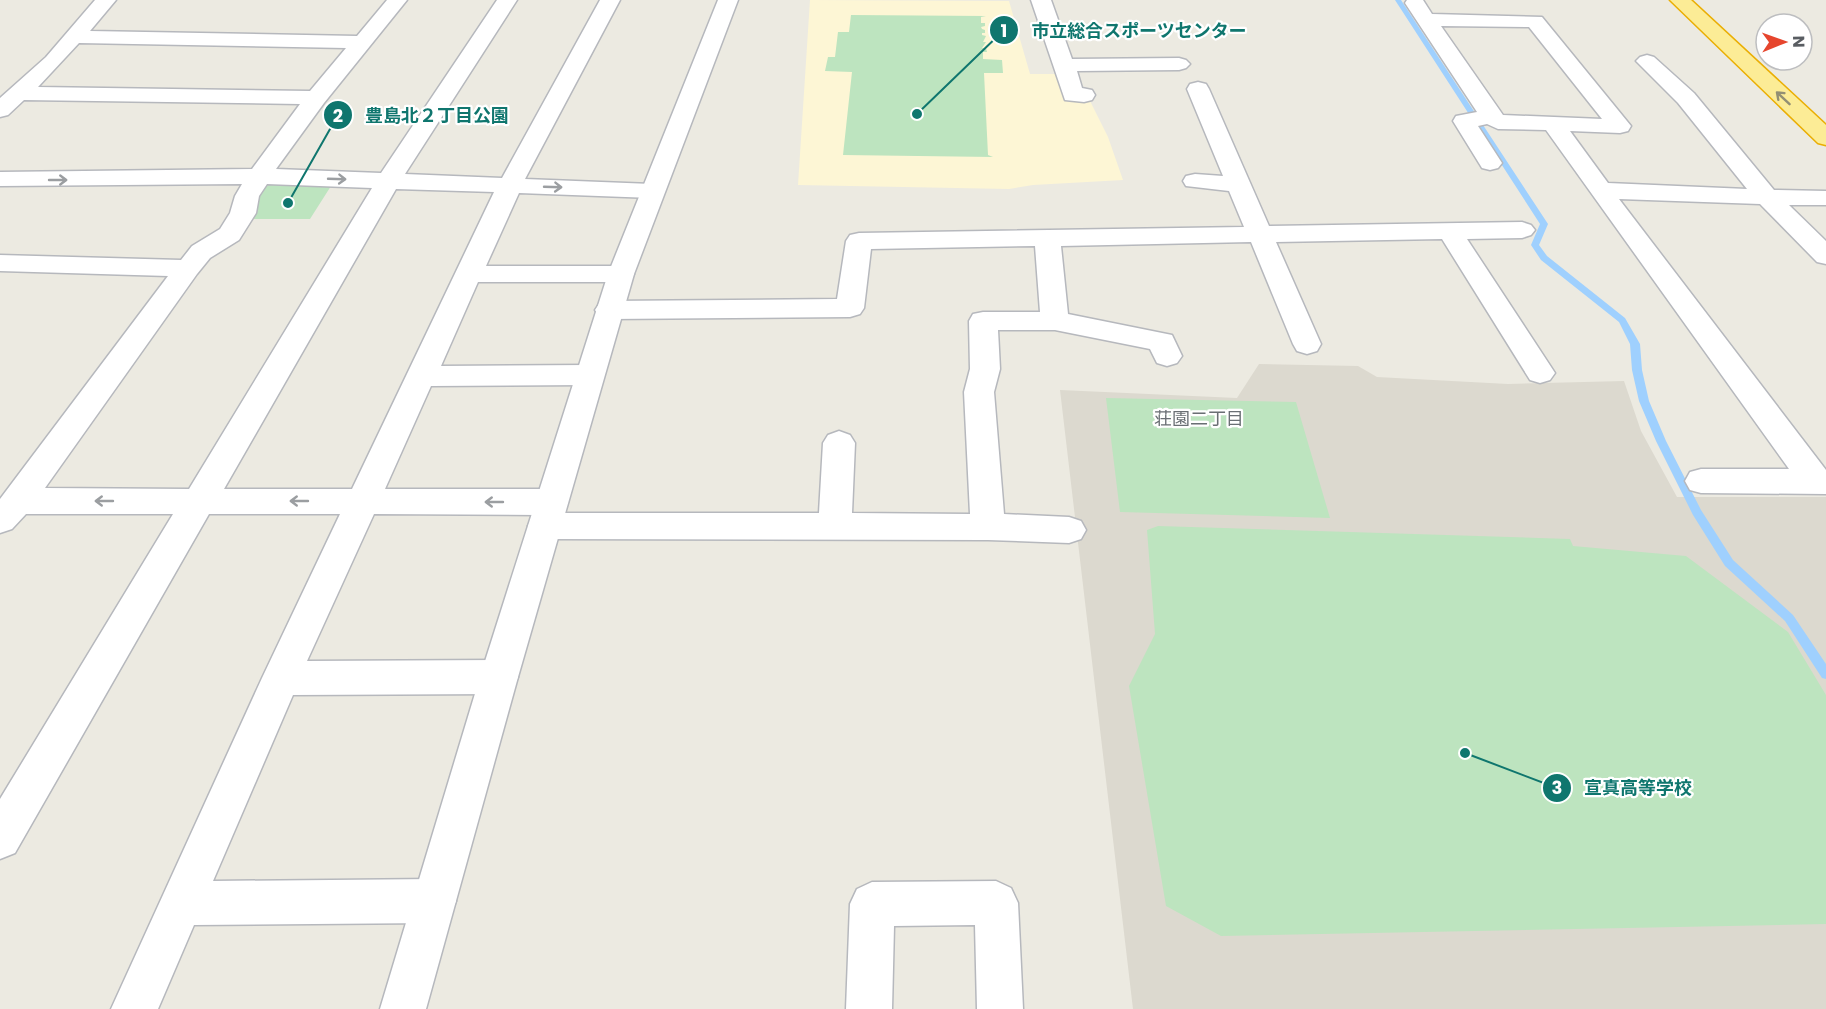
<svg xmlns="http://www.w3.org/2000/svg" width="1826" height="1009" viewBox="0 0 1826 1009" font-family="Poppins,'Noto Sans JP',sans-serif">
  <style>
    .commercial { fill: #fdf6d5 }
    .education { fill: #dcd9cf }
    .green { fill: #bde4bf }
    .lines { fill: none; stroke-linecap: round; stroke-linejoin: round }
    .stream { fill: #9fd0fe; fill-rule: evenodd }
    .minor-casing { stroke: #b6b8bd; stroke-width: 3 }
    .tertiary-casing { stroke: #b6b8bd; stroke-width: 3 }
    .trunk-casing { stroke: #eaae03; stroke-width: 3 }
    .minor { fill: #fff; fill-rule: evenodd }
    .tertiary { fill: #fff; fill-rule: evenodd }
    .trunk { fill: #fcec96; fill-rule: evenodd }
    .oneway { stroke: #928f74 }
    .oneway2 { stroke: #9b9ea1 }
    .labels { text-anchor: middle; dominant-baseline: central; stroke-width: 4.5; stroke-linejoin: round; paint-order: stroke }
    .neighbourhood-label { font-size: 18px; fill: #6a6f74; stroke: #fff }
    .leader { fill: none; stroke: #0f766e; stroke-width: 2 }
    .callout-dot { fill: #0f766e; stroke: #fff; stroke-width: 2 }
    .mark-label { font-size: 18px; text-anchor: middle; font-weight: bold; fill: #fff }
    .callout-label { font-size: 18px; text-anchor: middle; font-weight: bold; fill: #0f766e; stroke: #fff; stroke-width: 4.5; stroke-linejoin: round; paint-order: stroke }
  </style>
  <rect width="100%" height="100%" fill="#eceae1"/>
  <path class="commercial" d="M 810,0 L 1009,1 L 1030,74 L 1058,74 L 1065,101 L 1090,101 L 1108,137 L 1123,180 L 1033,185 L 1009,189 L 798,185 Z"/>
  <path class="education" d="M 1259,364 L 1358,366 L 1377,377 L 1508,384 L 1624,381 L 1641,431 L 1677,497 L 1826,497 L 1826,1009 L 1133,1009 L 1060,390 L 1237,398 Z"/>
  <path class="green" d="M 851,15 L 986,16 L 981,17 L 981,23 L 985,23 L 985,26 L 981,27 L 982,29 L 985,30 L 985,33 L 982,33 L 982,35 L 986,36 L 983,42 L 986,42 L 982,48 L 986,48 L 987,52 L 983,52 L 983,59 L 1002,60 L 1003,73 L 984,73 L 988,155 L 993,157 L 843,155 L 852,72 L 825,71 L 828,57 L 835,57 L 838,32 L 849,32 Z
    M 272,184 L 331,186 L 310,219 L 249,219 L 263,187 Z
    M 1106,398 L 1296,402 L 1330,518 L 1120,512 Z
    M 1158,526 L 1570,539 L 1573,546 L 1686,556 L 1788,632 L 1826,695 L 1826,924 L 1221,936 L 1166,906 L 1129,686 L 1155,634 L 1147,530 Z"/>
  <g class="lines">
    <path class="stream" d="M 1395,0 L 1401,0 L 1548,224 L 1539,245 L 1547,256 L 1625,318 L 1640,344 L 1642,370 L 1649,401 L 1666,441 L 1701,510 L 1733,560 L 1793,615 L 1826,664 L 1826,679 L 1822,678 L 1785,621 L 1725,566 L 1693,515 L 1656,441 L 1639,401 L 1632,370 L 1630,344 L 1619,322 L 1541,260 L 1531,245 L 1540,224 Z"/>
    <g class="minor-casing">
      <path id="minor" d="M 95,0 L 116,0 L 90,31 L 357,36 L 387,0 L 407,0 L 324,103 L 276,169 L 381,173 L 497,0 L 517,0 L 405,174 L 502,178 L 600,0 L 620,0 L 525,179 L 652,184 L 661,186 L 664,191 L 661,196 L 652,198 L 519,193 L 486,266 L 621,266 L 630,268 L 634,274 L 630,280 L 621,282 L 478,282 L 441,366 L 589,365 L 599,368 L 604,375 L 599,382 L 589,385 L 431,386 L 385,489 L 552,489 L 564,493 L 568,502 L 564,511 L 558,513 L 819,513 L 823,443 L 828,435 L 839,431 L 850,435 L 855,443 L 852,513 L 970,514 L 964,392 L 970,369 L 969,321 L 973,314 L 983,312 L 1040,312 L 1035,246 L 871,249 L 864,308 L 860,314 L 850,317 L 609,319 L 599,316 L 595,310 L 599,304 L 609,301 L 837,299 L 846,241 L 850,235 L 859,233 L 1244,227 L 1229,191 L 1186,186 L 1183,181 L 1186,176 L 1195,174 L 1223,176 L 1187,89 L 1190,84 L 1198,82 L 1206,84 L 1209,89 L 1269,226 L 1522,222 L 1531,225 L 1535,230 L 1531,235 L 1522,238 L 1467,239 L 1555,373 L 1550,380 L 1540,383 L 1530,380 L 1442,239 L 1276,242 L 1321,344 L 1317,351 L 1307,354 L 1297,351 L 1293,344 L 1251,242 L 1061,246 L 1068,314 L 1172,335 L 1182,356 L 1177,363 L 1167,366 L 1157,363 L 1150,349 L 1055,330 L 998,330 L 1000,369 L 994,392 L 1004,514 L 1069,517 L 1081,521 L 1086,530 L 1081,539 L 1069,543 L 988,540 L 545,539 L 533,535 L 528,526 L 533,517 L 539,515 L 374,514 L 307,661 L 499,660 L 512,665 L 518,677 L 512,689 L 499,694 L 293,695 L 213,881 L 434,879 L 449,886 L 456,901 L 449,916 L 434,923 L 194,925 L 158,1009 L 111,1009 L 262,678 L 340,514 L 209,514 L 15,853 L 0,859 L 0,799 L 173,514 L 26,514 L 12,529 L 0,533 L 0,499 L 168,276 L 0,271 L 0,255 L 181,260 L 192,246 L 220,229 L 230,213 L 235,196 L 242,184 L 0,186 L 0,172 L 252,169 L 300,104 L 24,100 L 8,115 L 0,117 L 0,98 L 46,57 ZM 79,43 L 346,48 L 310,91 L 38,87 ZM 267,184 L 372,188 L 189,489 L 45,488 L 197,274 L 210,258 L 239,240 L 256,213 L 259,196 ZM 396,189 L 494,192 L 352,489 L 224,489 Z
        M 1031,0 L 1051,0 L 1072,59 L 1179,58 L 1186,60 L 1190,64 L 1186,68 L 1179,70 L 1077,71 L 1082,88 L 1092,90 L 1095,95 L 1092,100 L 1084,102 L 1065,100 Z
        M 1407,0 L 1423,0 L 1432,14 L 1542,17 L 1631,126 L 1628,131 L 1620,133 L 1570,131 L 1608,183 L 1747,189 L 1678,103 L 1636,61 L 1640,57 L 1647,55 L 1654,57 L 1694,93 L 1774,190 L 1826,191 L 1826,205 L 1789,205 L 1826,241 L 1826,264 L 1817,262 L 1760,204 L 1619,199 L 1826,470 L 1826,494 L 1701,493 L 1690,490 L 1685,481 L 1690,472 L 1701,469 L 1789,469 L 1546,130 L 1498,129 L 1487,124 L 1478,126 L 1502,163 L 1498,168 L 1490,170 L 1482,168 L 1453,121 L 1456,116 L 1477,112 L 1405,3 ZM 1441,26 L 1529,27 L 1602,119 L 1503,115 Z
        M 996,881 L 1011,888 L 1018,903 L 1023,1009 L 977,1009 L 975,925 L 894,926 L 892,1009 L 846,1009 L 850,904 L 857,889 L 872,882 Z"/>
    </g>
    <g class="tertiary-casing">
      <path id="tertiary" d="M 718,0 L 738,0 L 634,274 L 518,677 L 426,1009 L 380,1009 L 480,677 L 608,274 Z"/>
    </g>
    <g class="trunk-casing">
      <path id="trunk" d="M 1670,0 L 1691,0 L 1826,125 L 1826,145 L 1818,143 Z"/>
    </g>
    <use href="#minor" class="minor"/>
    <use href="#tertiary" class="tertiary"/>
    <use href="#trunk" class="trunk"/>
  </g>
  <defs><path id="oneway-shaft" d="M-6 0H5M1.5-3L5.5 0L1.5 3" fill="none" stroke-width="1.6" stroke-linecap="round" stroke-linejoin="round" transform="scale(1.5)"/></defs>
  <use class="oneway" href="#oneway-shaft" transform="translate(1783 98) rotate(-137)"/>
  <g class="oneway2">
    <use href="#oneway-shaft" transform="translate(337 179) rotate(2)"/>
    <use href="#oneway-shaft" transform="translate(58 180)"/>
    <use href="#oneway-shaft" transform="translate(553 187) rotate(2)"/>
    <use href="#oneway-shaft" transform="translate(104 501) rotate(180)"/>
    <use href="#oneway-shaft" transform="translate(299 501) rotate(-180)"/>
    <use href="#oneway-shaft" transform="translate(494 502) rotate(180)"/>
  </g>
  <g class="labels">
    <g class="neighbourhood-label">
      <text x="1199" y="418">荘園二丁目</text>
    </g>
  </g>
  <path class="leader" d="M917 114L1004 30M288 203L338 115M1465 753L1557 788"/>
  <g class="callout-dot">
    <circle cx="917" cy="114" r="6"/>
    <circle cx="288" cy="203" r="6"/>
    <circle cx="1465" cy="753" r="6"/>
    <circle cx="1004" cy="30" r="15"/>
    <circle cx="338" cy="115" r="15"/>
    <circle cx="1557" cy="788" r="15"/>
  </g>
  <g class="mark-label">
    <text x="1004" y="37">1</text>
    <text x="338" y="122">2</text>
    <text x="1557" y="794">3</text>
  </g>
  <g class="callout-label">
    <text x="1139" y="37">市立総合スポーツセンター</text>
    <text x="437" y="122">豊島北２丁目公園</text>
    <text x="1638" y="794">宣真高等学校</text>
  </g>
  <g transform="translate(1784 42) rotate(89)"><circle r="28" fill="#ffffff" stroke="#bdbec0" stroke-width="1.5"/>
  <path d="M0-4.5L10 22L0 15L-10 22Z" fill="#e6452d"/>
  <text y="-9" font-size="16" font-weight="bold" text-anchor="middle" fill="#595d62">N</text>
  </g>
</svg>
